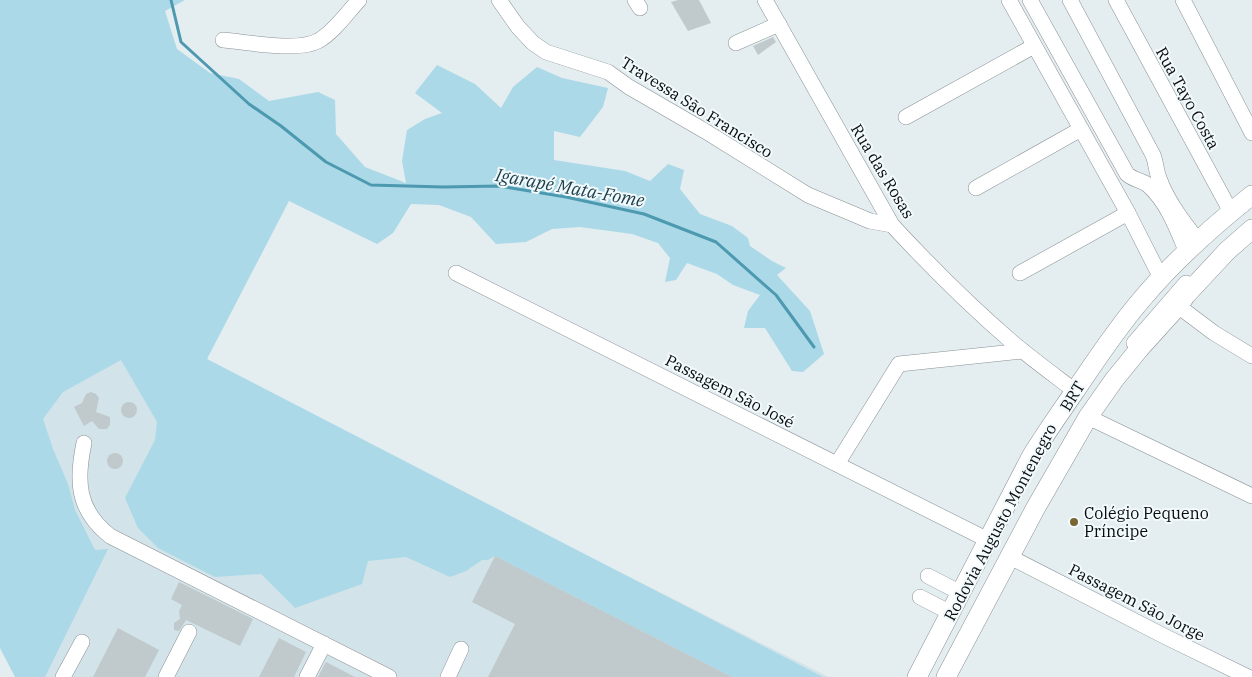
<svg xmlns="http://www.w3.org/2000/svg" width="1252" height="677" viewBox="0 0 1252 677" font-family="'IBM Plex Serif',serif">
<rect width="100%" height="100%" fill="#e4edf0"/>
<path fill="#d2e3e9" d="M54,355L199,361L829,677H38L32,427Z"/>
<path fill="#abd9e8" d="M0,0H185L165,11L177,49L210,73L239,79L269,101L318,92L335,100L336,134L365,167L406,183L402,161L407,130L425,119L442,113L415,93L437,65L475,84L501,108L513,87L537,67L562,78L608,88L603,107L580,137L554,131V160L625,171L650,181L668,164L684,170L680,189L700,214L732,226L748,238L750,246L772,261L786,268L777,275L810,311L824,354L803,372L792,371L765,328H744L748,311L760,295L733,285L717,274L687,263L676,280L665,282L670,258L658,243L632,234L580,227L552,229L526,242L496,244L471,217L439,205L411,204L393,233L377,244L289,201L207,359L823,677H732L495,556L488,560H482L466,571L450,577L406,557L368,561L362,584L295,608L261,574L215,577L158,548L138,528L125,498L155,440L157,422L121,360L63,392L43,419L53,449L68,484L75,510L95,550L108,549L45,677H15L0,648Z"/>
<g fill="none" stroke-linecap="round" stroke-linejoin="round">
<path stroke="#4c99b0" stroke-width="3" d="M171,0L181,42L249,104L281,126L326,162L371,185L443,187L499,186L566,197L644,214L716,242L776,295L814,347"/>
</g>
<g fill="#c0c9cc">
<path d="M678,0H699L711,23L688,31L671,2Z"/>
<path d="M773,37L776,42L758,55L753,46Z"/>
<path d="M91,392L96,394L99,398L96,412L110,417V425L107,429H99L92,421L84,426L74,407L82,403L86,394Z"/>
<circle cx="129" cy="410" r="8"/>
<circle cx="115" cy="461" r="8"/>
<path d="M495,556L732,677H488L515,624L472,602Z"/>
<path d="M179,582L253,619L240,646L186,620L179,631L174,630V623L180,619L179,611L182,605L171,599Z"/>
<path d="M118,628L159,650L145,677H93Z"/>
<path d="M279,638L306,652L294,677H259Z"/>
<path d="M326,662L355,677H318Z"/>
</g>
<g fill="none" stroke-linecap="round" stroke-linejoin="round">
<g stroke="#899194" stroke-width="16">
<g id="minor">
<path d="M499,0L518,27L533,43L546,52L608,72L629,87L705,131L808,195L870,221L892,225"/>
<path d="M635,0L640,8"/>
<path d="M765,0L892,225C930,266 969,305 1012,342C1032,359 1054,375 1075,391"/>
<path d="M1009,0L1128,213L1161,278"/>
<path d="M1030,0L1127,174C1133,180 1142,180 1148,185C1168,203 1177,229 1187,253"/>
<path d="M1070,0L1153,155C1156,162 1156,171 1159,178C1167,201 1184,223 1199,242"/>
<path d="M1116,0L1231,212"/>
<path d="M1183,0L1252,133"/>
<path d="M223,40C247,42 297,52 318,41C334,32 347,13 359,0"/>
<path d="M736,43L779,24"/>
<path d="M906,117L1034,46"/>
<path d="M976,188L1081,129"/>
<path d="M456,273L988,540"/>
<path d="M1020,273L1128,213"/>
<path d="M1178,306L1214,333L1252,356"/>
<path d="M1134,343L1186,283"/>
<path d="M1088,417L1252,496"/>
<path d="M84,443C76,481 77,510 110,536L389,677"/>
<path d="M837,464L899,364L1023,351"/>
<path d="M1010,557L1166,637L1248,677"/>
<path d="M928,576L961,593"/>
<path d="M920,597L951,613"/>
<path d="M63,677L82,642"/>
<path d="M166,677L189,632"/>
<path d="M307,677L324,644"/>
<path d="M448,677L461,649"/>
</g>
</g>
<g stroke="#899194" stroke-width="20">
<g id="major">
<path d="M917,677L1031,457C1045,434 1060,413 1075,391C1096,360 1117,328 1142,299C1174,261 1213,226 1252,195"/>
<path d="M946,677L1035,509L1088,417L1114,380L1140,348L1178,306L1186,295L1227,251L1252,229"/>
</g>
</g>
<use href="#minor" stroke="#fff" stroke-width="15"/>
<use href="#major" stroke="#fff" stroke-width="19"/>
</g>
<circle fill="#7a6635" stroke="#f2fafd" stroke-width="2" cx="1074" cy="522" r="5"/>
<g text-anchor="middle" stroke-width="4" stroke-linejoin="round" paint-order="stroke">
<g font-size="16" fill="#090c0d" stroke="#f2fafd">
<text transform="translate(1188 98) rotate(61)" y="6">Rua Tayo Costa</text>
<text transform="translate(697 107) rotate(32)" y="6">Travessa São Francisco</text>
<text transform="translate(883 171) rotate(59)" y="6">Rua das Rosas</text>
<text transform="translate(730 391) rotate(27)" y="6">Passagem São José</text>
<text transform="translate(1072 396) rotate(-59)" y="6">BRT</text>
<text transform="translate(1000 522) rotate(-62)" y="6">Rodovia Augusto Montenegro</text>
<text transform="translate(1137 602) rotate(27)" y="6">Passagem São Jorge</text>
</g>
<g font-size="16" fill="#090c0d" stroke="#f2fafd" text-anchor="start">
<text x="1084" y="519">Colégio Pequeno<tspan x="1084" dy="18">Príncipe</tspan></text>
</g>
<g font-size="18" font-style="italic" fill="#1a3e48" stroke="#f2fafd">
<text transform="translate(570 188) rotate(10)" y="6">Igarapé Mata-Fome</text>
</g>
</g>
</svg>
